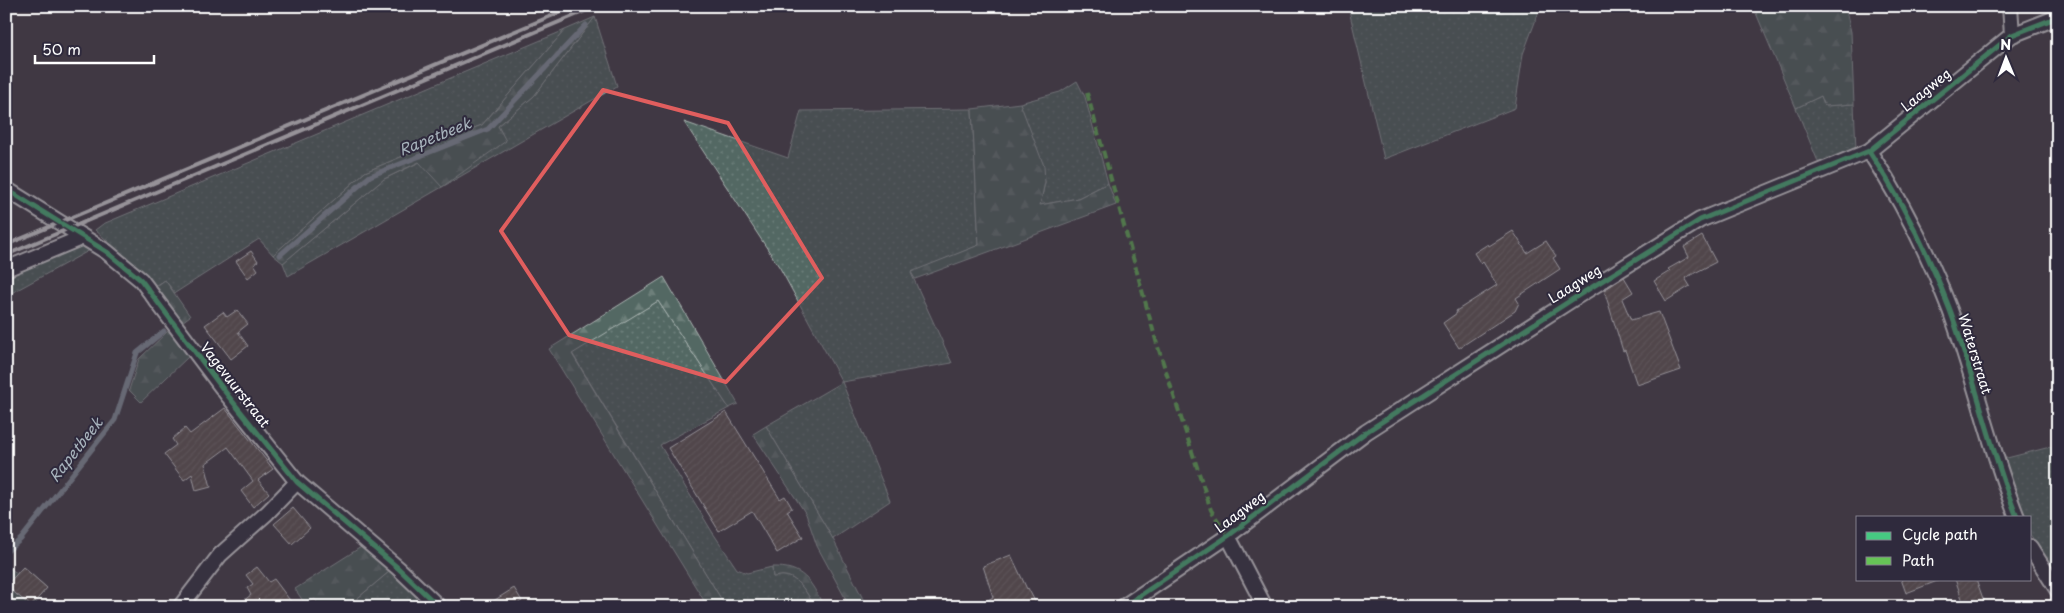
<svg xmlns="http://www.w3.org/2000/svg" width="2064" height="613" viewBox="0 0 2064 613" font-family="'Playpen Sans',sans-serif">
<defs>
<pattern id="grass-dots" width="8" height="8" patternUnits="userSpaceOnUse" patternTransform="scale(1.25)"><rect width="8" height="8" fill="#536863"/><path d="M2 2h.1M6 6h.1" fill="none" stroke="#6d7f7a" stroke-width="1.8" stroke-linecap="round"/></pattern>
<pattern id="forest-firs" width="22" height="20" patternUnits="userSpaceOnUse" patternTransform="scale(1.25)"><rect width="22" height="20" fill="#536863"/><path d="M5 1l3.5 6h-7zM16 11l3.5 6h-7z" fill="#6d7f7a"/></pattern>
<pattern id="building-hatch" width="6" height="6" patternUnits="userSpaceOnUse" patternTransform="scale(1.25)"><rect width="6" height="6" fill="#665854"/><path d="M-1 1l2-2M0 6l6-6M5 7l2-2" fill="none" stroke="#7d716e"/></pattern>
</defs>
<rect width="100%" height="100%" fill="#403844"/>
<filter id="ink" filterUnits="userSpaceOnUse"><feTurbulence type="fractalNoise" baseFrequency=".02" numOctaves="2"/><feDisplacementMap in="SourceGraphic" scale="10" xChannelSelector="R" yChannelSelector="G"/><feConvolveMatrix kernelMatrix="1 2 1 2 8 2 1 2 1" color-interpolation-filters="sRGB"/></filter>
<g filter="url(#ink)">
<g fill="url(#grass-dots)" stroke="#a9b4b1">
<path d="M1348,6H1541L1523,54L1515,108L1384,159Z"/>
<path d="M595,17L617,86L288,276L283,263L384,179L420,162L505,141L498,126L534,96Z"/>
<path d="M565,30L482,125L432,144L365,172L273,255L259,239L175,293L165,280L154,287L142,271L95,230L103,224Z"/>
<path d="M1077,81L1085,97L1108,183L1078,198L1040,205L1045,182L1020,103L1060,92Z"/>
<path d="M1821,96L1825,106L1854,104L1856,150L1819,164L1796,108Z"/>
<path d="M972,109L979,245L911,273L952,363L842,382L890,501L833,539L766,426L842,382L780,268L684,122L788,158L801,111Z"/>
<path d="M81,246L92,249L6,296V274L68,247Z"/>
<path d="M658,301L729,408L660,445L711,530L737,569L747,573L772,567L773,577C777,576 782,575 786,576C798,578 810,596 814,607H726L572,353Z"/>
<path d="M2058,445V580L2030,534V517H2022L2003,459Z"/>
<path d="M390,571L422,599L411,607H347Z"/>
</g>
<g fill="url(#forest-firs)" stroke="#a9b4b1">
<path d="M1753,6H1845L1851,32L1854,104L1825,106L1821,96L1796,108Z"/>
<path d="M595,17L534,96L498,126L506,141L442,187L419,162L384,179L283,263L273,255L365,172L432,144L482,125L565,30Z"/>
<path d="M1020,103L1044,166L1045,182L1040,205L1078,198L1108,183L1116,205L915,279L911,272L979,245L972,109Z"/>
<path d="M664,277L738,404L729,408L658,301L572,354L726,607H708L549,349Z"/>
<path d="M165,280L190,316L182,322L154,288Z"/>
<path d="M169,330L189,356L141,402L129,390L139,359Z"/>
<path d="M766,426L833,539L867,607H850L817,546L806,514L753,434Z"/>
<path d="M361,547L390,571L347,607H320L315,599L305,604L295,589Z"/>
<path d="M6,566L17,573L23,567L47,588L35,601L41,607H9L6,605Z"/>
<path d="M772,567C803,566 811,581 824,607H814C810,596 798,577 785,576C781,575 777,577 773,577Z"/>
</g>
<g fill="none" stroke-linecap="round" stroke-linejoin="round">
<g stroke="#97a4b0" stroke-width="5">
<path d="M280,255L370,176L488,129L586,25"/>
<path d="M6,552L21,539L115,420L137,353L164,331"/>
</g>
</g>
<g fill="url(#building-hatch)" stroke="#fff">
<path d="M1513,231L1527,253L1546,241L1556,256L1553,258L1560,269L1516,298L1519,303L1515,311L1459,348L1443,323L1457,313L1456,311L1497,285L1483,262L1481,264L1474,253L1488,244L1489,246Z"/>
<path d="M1702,236L1716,262L1685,278L1690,286L1666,301L1654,281L1670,271L1668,269L1689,257L1684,247Z"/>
<path d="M251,251L258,261L254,264L258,270L248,278L236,261Z"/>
<path d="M1624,277L1633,292L1622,299L1631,320L1659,312L1681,370L1637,385L1625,350L1623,351L1604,290Z"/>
<path d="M237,310L248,324L238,332L248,346L231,359L205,325L223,312L227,317Z"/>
<path d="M225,408L273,469L258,480L269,493L253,507L241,491L253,481L228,447L205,464L211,487L196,491L192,474L184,480L164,454L176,445L172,439L185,428L190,434Z"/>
<path d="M726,412L780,499L785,496L792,508L787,511L803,537L777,553L752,511L719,531L668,448Z"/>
<path d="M293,508L310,528L292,544L274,524Z"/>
<path d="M1011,555L1027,589L1028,588L1038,607H976L993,597L983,566Z"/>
<path d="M23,567L47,588L31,606L6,586Z"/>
<path d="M257,567L269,582L274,579L295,607H235L251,595L247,588L253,584L246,575Z"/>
<path d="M1901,579H1939L1940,580L1906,593Z"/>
<path d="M1955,579H1976L1986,607H1965Z"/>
<path d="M514,588L522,601L511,607H484Z"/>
</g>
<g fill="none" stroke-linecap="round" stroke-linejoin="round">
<g stroke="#fff" stroke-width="18">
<g id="minor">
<path d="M2010,6L2012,35"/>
<path d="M1869,151C1902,201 1929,254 1950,310C1975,378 1990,450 2017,517"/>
<path d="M6,189L107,252L141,280L229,397L297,482L398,568L439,607"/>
<path d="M6,269L83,237"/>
<path d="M1228,536L1265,607"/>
<path d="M2030,547L2058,591"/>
<path d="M180,607L220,555L267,513L297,482"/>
<path d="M1123,607L1228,536L1366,432L1576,297L1700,220L1869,151L2012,35L2058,17"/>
</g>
</g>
<use href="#minor" stroke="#2f2a3d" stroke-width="14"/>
<g stroke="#fff" stroke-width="4">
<path d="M6,245L575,6"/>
<path d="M6,255L597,6"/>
</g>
<path stroke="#66c356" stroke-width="4" stroke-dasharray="8 4" stroke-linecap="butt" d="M1087,93L1157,344L1211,510L1228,536"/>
<g stroke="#2f2a3d" stroke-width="8">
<g id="cycleway">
<path d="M1869,151C1902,201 1929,254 1950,310C1975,378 1990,450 2017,517"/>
<path d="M6,189L107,252L141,280L229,397L297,482L398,568L439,607"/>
<path d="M1123,607L1228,536L1366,432L1576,297L1700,220L1869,151L2012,35L2058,17"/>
</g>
</g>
<use href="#cycleway" stroke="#46c982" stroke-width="5"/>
</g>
</g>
<path d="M0 0H2064V613H0ZM603,90L728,123L822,278L726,382L569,335L501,231Z" fill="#403844" fill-opacity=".55" fill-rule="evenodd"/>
<path fill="none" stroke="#e05e5e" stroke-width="4" stroke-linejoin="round" d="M603,90L728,123L822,278L726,382L569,335L501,231Z"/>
<g text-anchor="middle" stroke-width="4" stroke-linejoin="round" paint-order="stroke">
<g font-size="14" fill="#fff" stroke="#2f2a3d">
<text transform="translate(1926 90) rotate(-39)" y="5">Laagweg</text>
<text transform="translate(1575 284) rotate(-32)" y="5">Laagweg</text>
<text transform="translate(1975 354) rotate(73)" y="5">Waterstraat</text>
<text transform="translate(235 385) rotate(52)" y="5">Vagevuurstraat</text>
<text transform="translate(1240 512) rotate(-37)" y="5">Laagweg</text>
</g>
<g font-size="15" font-style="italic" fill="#a8b4bd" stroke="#2f2a3d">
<text transform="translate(435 137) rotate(-22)" y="5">Rapetbeek</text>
<text transform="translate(76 450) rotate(-52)" y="5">Rapetbeek</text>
</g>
</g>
<rect width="2064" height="613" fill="none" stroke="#2f2a3d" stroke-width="25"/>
<rect x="12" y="12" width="2039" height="588" fill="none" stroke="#fff" stroke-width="2" filter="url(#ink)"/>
<rect x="1856" y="516" width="175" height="65" fill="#2f2a3d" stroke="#827f8b"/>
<rect x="1866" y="532" width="25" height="8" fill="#46c982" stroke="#827f8b"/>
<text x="1902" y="540" font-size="15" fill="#ffffff">Cycle path</text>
<rect x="1866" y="557" width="25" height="8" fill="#66c356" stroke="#827f8b"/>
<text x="1902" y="566" font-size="15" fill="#ffffff">Path</text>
<g transform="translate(2006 58) rotate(359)" stroke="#2f2a3d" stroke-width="4" paint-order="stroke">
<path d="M0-4L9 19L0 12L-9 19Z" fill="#ffffff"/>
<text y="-8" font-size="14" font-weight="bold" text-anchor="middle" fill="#ffffff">N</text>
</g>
<path d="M35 55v8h119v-8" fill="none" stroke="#ffffff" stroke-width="2.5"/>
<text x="42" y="55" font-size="15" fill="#ffffff" stroke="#2f2a3d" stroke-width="4" paint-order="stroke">50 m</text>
</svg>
